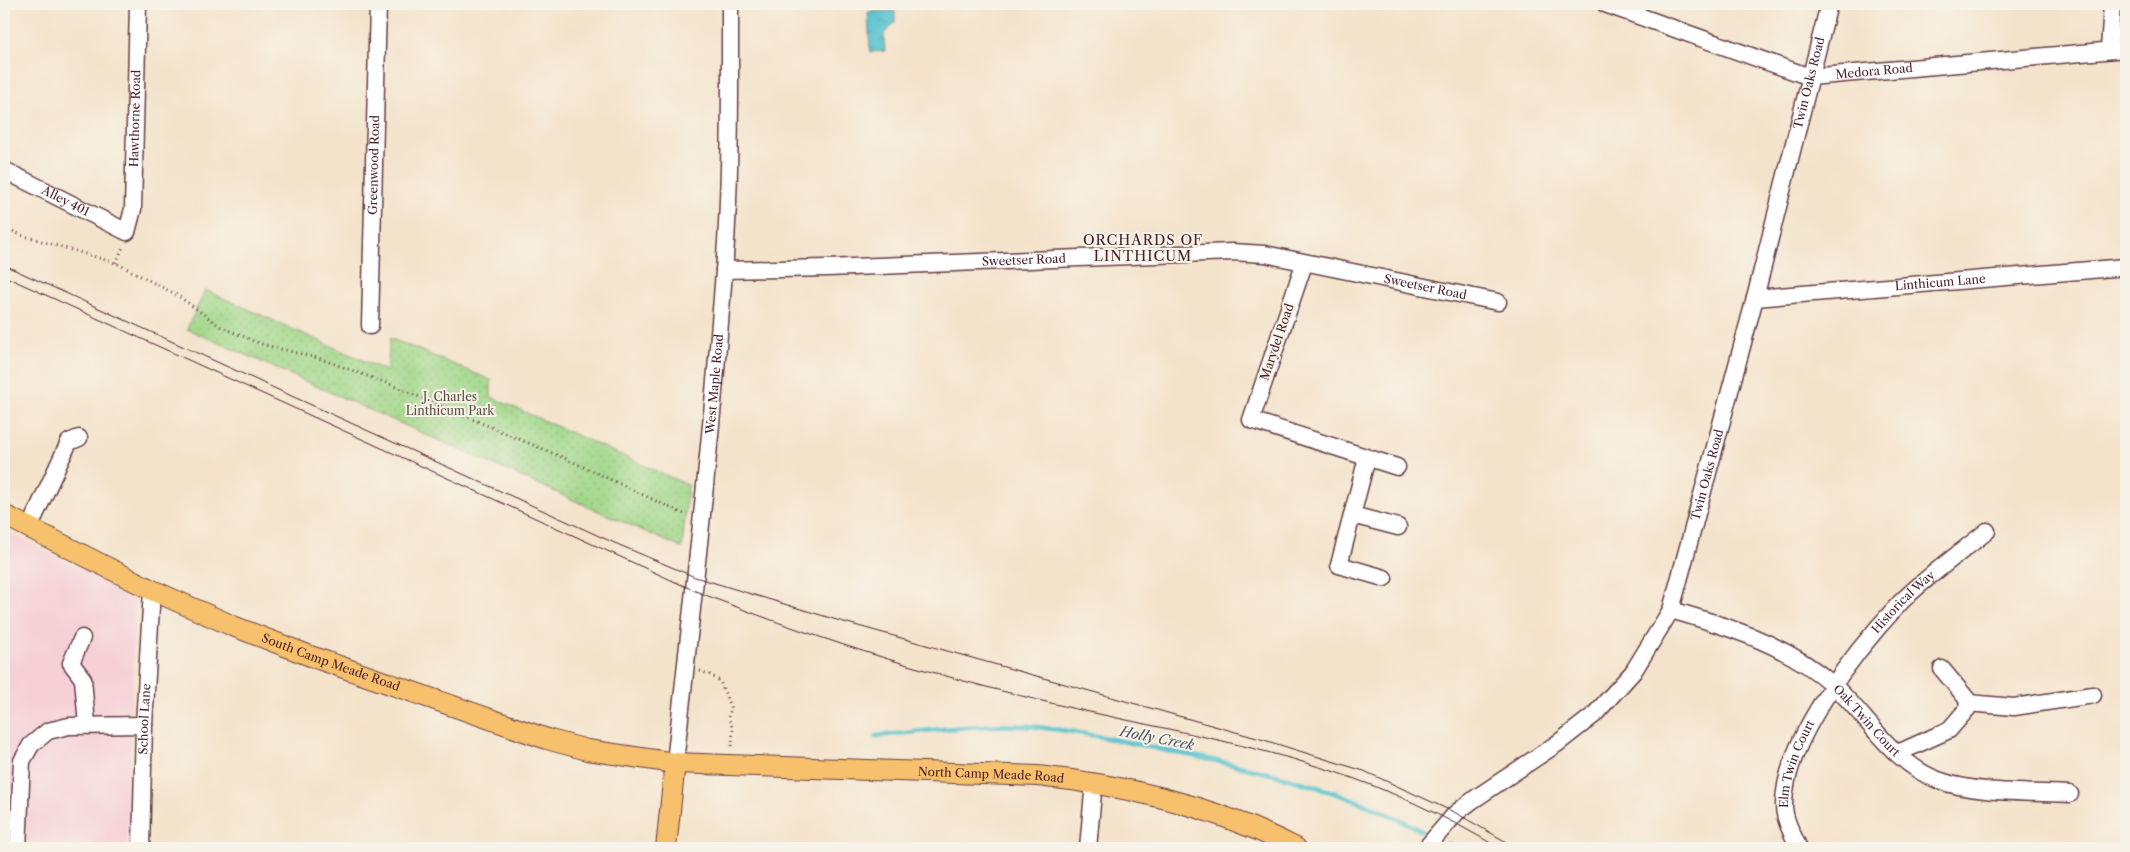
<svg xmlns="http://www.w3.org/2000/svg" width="2130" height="852" viewBox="0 0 2130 852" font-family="'Libre Caslon Text',serif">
<defs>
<pattern id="park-dots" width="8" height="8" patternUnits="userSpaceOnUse" patternTransform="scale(1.25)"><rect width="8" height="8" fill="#a0d789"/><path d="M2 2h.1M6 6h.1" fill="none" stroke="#8bb876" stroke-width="1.8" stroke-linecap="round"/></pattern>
<pattern id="water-ripples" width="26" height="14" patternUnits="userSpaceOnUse" patternTransform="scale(1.25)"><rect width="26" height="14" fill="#56c3ce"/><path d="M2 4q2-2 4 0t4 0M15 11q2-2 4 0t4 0" fill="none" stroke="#4ca7b1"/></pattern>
</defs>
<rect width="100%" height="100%" fill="#f7f3e8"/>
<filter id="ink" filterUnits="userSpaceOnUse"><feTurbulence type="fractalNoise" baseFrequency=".02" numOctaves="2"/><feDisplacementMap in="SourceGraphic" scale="10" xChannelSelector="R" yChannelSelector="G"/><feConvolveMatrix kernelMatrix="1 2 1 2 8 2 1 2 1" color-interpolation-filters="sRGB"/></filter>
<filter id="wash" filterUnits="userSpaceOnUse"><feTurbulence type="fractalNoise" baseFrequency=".0096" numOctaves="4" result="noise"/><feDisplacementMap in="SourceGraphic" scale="20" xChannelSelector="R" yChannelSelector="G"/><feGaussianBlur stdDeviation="1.12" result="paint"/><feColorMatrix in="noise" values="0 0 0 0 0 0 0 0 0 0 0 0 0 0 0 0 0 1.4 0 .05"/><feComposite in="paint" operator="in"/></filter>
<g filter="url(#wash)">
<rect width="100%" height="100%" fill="#f4e3cb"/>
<path fill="#f6cfd7" d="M4,530L135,596L127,848H4Z"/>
<path fill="url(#park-dots)" stroke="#757b5a" d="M205,290L387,371L390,338L491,380V397L688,485L682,548L187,329Z"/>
<path fill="url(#water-ripples)" stroke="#50717c" d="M895,11V23L884,34L885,51L870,52L868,12Z"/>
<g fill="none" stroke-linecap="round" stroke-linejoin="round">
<g stroke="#56c3ce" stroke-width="5">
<path d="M876,736C932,731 989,721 1045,728C1085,732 1125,742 1164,750C1253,768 1342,787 1422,831"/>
<path d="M1448,844L1455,848"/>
</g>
</g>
</g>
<g filter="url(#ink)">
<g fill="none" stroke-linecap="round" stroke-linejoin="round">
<g stroke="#643c43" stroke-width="19">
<g id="minor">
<path id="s1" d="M1605,4L1810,77L2126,49"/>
<path d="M2109,50L2112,4"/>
<path id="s2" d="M4,170L127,232L133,209L138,4"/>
<path d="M1304,264L1251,420L1397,467"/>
<path id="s3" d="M724,270L827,268L1232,252L1265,254L1498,302"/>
<path id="s4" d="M1755,298L2126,267"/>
<path id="s5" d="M370,326L378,4"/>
<path d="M1367,458L1339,565L1384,578"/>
<path d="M1352,515L1398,527"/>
<path d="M29,528L69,442L79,438"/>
<path id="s6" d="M1671,610C1727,626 1788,645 1832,684C1867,715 1892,763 1938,780C1974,794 2031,792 2070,794"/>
<path d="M82,638L71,663L83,679L87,725"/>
<path d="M1968,703L2014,707L2093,695"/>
<path d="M1898,753L1949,730L1968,708L1967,699L1942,669"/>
<path id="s7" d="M675,763C693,599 712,436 724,271C731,183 730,93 730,4"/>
<path d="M18,848L22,761L31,745L48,731L69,726L144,725"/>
<path id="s8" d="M141,848L144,725L152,590"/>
<path d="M1088,848L1094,782"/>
<path id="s9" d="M1426,848L1456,813L1473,800L1558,743L1594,715L1633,672L1671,610L1755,298L1829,4"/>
<path id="s10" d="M1799,848C1793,835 1784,820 1784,805C1784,740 1856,650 1899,604C1923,579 1959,554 1987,531"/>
</g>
</g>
<g stroke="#643c43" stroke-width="22">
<g id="major">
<path id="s11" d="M4,515L152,590L233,626L313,657L547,739L587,750L675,763L1038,776C1127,785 1216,807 1296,848"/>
<path d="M666,848L675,763"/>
</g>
</g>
<g stroke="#643c43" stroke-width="3" stroke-dasharray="1 4" stroke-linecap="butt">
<path d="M4,227L21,235L116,263L177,295L221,327L261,344L321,359L389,384L571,461L686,515"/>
<path d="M116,263L124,245"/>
<path d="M700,671L711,675L720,681L731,709L728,717L733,729L732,746"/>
</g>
<use href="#minor" stroke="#fff" stroke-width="16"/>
<use href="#major" stroke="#f7c06c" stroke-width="20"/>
<g stroke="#4a1f2b" stroke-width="1">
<path d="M4,265L610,541L695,577L837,620L1264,740L1364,771L1456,813L1517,848"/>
<path d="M4,276L693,590C808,636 918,671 1038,700C1135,724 1234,739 1329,770C1388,789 1446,816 1499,848"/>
</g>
</g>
</g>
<g text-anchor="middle" stroke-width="4" stroke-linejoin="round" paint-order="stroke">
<g font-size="12" fill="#4a1f2b" stroke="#f7f3e8">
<text dy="4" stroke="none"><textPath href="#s1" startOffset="282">Medora Road</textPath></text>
<text dy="4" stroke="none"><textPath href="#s9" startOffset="891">Twin Oaks Road</textPath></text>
<text dy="4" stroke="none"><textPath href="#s2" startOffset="252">Hawthorne Road</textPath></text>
<text dy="4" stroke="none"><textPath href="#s5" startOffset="161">Greenwood Road</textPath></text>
<text dy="4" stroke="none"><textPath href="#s2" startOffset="69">Alley 401</textPath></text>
<text dy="4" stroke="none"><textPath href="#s3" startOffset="300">Sweetser Road</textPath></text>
<text dy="4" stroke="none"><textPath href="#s4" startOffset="186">Linthicum Lane</textPath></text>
<text dy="4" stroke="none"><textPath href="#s3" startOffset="705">Sweetser Road</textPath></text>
<text transform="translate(1277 342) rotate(-71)" y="4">Marydel Road</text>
<text dy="4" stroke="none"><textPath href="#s7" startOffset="381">West Maple Road</textPath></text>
<text dy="4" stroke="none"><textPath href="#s9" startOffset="486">Twin Oaks Road</textPath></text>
<text dy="4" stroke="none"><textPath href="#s10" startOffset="286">Historical Way</textPath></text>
<text dy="4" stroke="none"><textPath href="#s11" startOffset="359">South Camp Meade Road</textPath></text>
<text dy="4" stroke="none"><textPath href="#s8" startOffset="129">School Lane</textPath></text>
<text dy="4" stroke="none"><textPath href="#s6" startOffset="229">Oak Twin Court</textPath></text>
<text dy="4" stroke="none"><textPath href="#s10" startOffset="89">Elm Twin Court</textPath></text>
<text dy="4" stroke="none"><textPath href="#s11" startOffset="1035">North Camp Meade Road</textPath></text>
</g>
<g font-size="12" fill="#604d42" stroke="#f7f3e8">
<text x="450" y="401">J. Charles<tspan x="450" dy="14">Linthicum Park</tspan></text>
</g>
<g font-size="14" letter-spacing="1" fill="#4a1f2b" stroke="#f7f3e8">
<text x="1143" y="245">ORCHARDS OF<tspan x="1143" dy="16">LINTHICUM</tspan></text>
</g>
<g font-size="14" font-style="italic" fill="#4e5864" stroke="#f7f3e8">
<text transform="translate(1157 738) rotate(11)" y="5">Holly Creek</text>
</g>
</g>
<rect width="2130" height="852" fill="none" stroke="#f7f3e8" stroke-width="20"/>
</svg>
